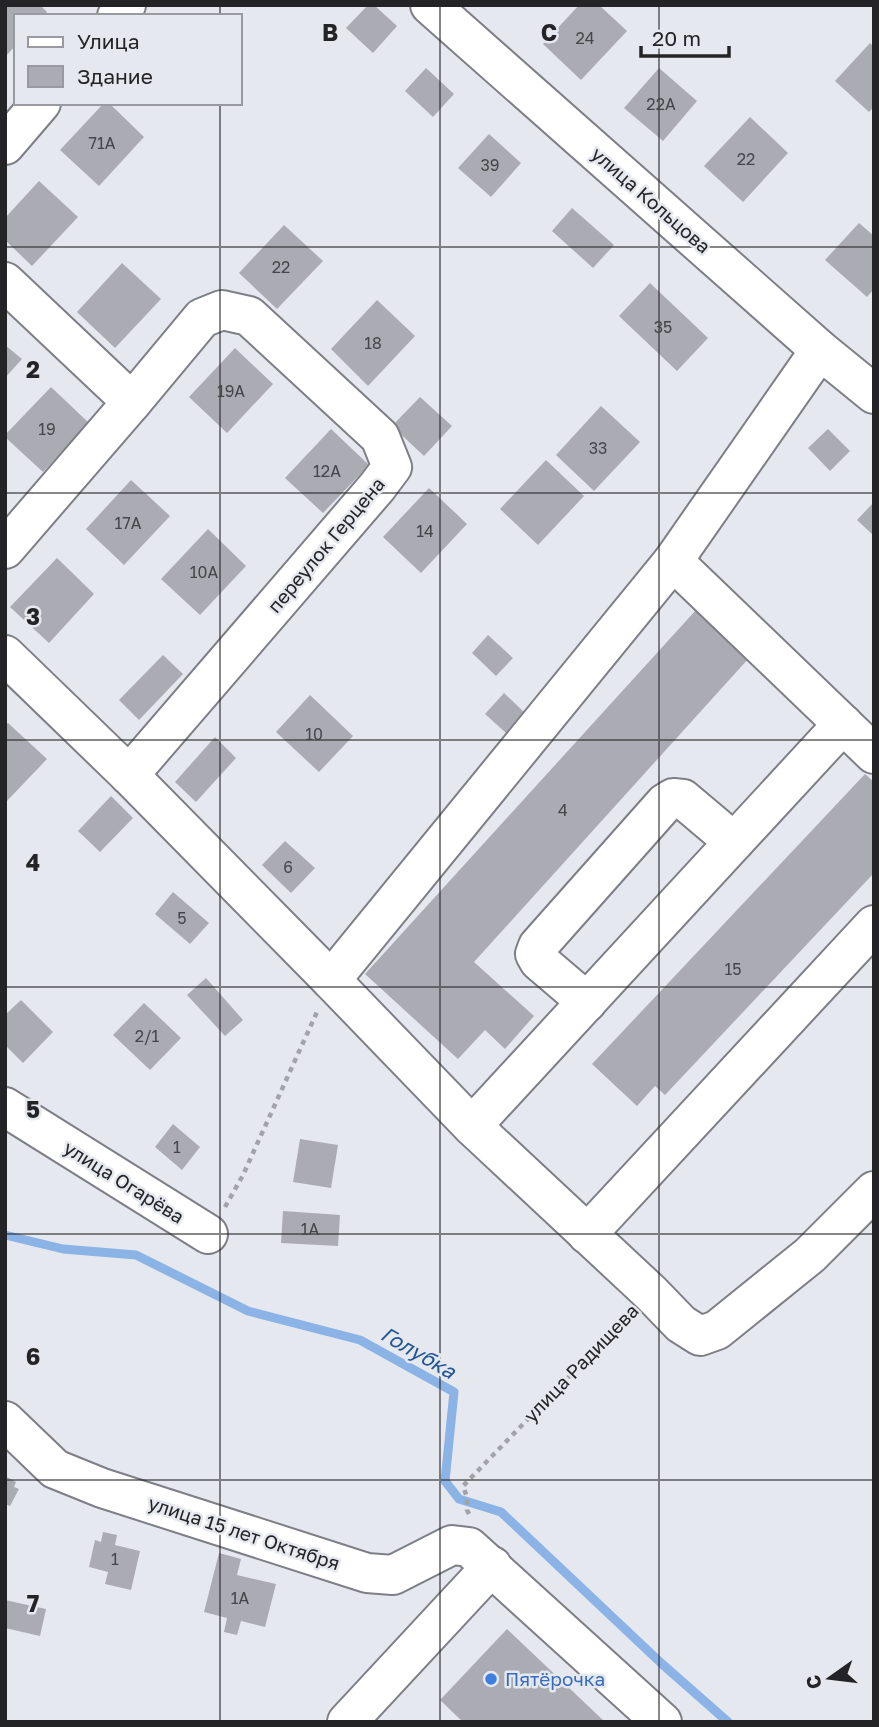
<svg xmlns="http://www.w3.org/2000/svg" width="879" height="1727" viewBox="0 0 879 1727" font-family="'Golos Text',sans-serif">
<rect width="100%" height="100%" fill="#e6e8ef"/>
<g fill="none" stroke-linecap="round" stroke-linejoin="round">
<path stroke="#8cb3e6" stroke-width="9" d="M5,1235L63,1249L136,1255L248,1311L360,1340L454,1392L445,1481L459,1499L501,1512L661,1663L728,1722"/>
</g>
<g fill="#abacb3">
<path d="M5,5H40L47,12L44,16H16V45L5,57Z"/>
<path d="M368,5H374L397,26L373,53L346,28Z"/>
<path d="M579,5H599L627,31L581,80L543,44Z"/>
<path d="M870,43L874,47V107L869,112L835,81Z"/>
<path d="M426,68L454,94L433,117L405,91Z"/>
<path d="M659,68L697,101L663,141L624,108Z"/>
<path d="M104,103H109L144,137L99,186L60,150Z"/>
<path d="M750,117L788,153L743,202L704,166Z"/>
<path d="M489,134L521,163L491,197L458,168Z"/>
<path d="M39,181L78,217L32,266L5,240V218Z"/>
<path d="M572,208L614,245L593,268L552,231Z"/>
<path d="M859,223L874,236V289L867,297L825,260Z"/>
<path d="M284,225L323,261L277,309L239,273Z"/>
<path d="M122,263L161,299L115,348L77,312Z"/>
<path d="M650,283L708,338L677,371L619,316Z"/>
<path d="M377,300L415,336L368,386L331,349Z"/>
<path d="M5,345L22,359L5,378Z"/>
<path d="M235,348L273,384L227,433L189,397Z"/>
<path d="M51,387L89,423L43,472L5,437V435Z"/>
<path d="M420,397L452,426L424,456L392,426Z"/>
<path d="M601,406L640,442L594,491L556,455Z"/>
<path d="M331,429L369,465L323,513L285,478Z"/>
<path d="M828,429L850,451L830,471L808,448Z"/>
<path d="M546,460L584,496L538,545L500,509Z"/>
<path d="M131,480L170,516L124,565L86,529Z"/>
<path d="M429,488L467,524L421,573L383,537Z"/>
<path d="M874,502V536L857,520Z"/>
<path d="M208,529L246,566L200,615L161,579Z"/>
<path d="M57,558L94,594L49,643L10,607Z"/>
<path d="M696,610L749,658L474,962L534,1016L505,1049L485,1030L458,1059L365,974Z"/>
<path d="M488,635L513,658L496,676L472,653Z"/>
<path d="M163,655L183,674L139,720L119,700Z"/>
<path d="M504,693L525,713L506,733L485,714Z"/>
<path d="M310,695L353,736L319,772L276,732Z"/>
<path d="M8,723L47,759L5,803V726Z"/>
<path d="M215,737L236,758L196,802L175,782Z"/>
<path d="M865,774L874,782V873L665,1095L655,1086L637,1106L592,1064Z"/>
<path d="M111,796L133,818L100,852L78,831Z"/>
<path d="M285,841L315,868L291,893L262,865Z"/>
<path d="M173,892L209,923L190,944L155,914Z"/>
<path d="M206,978L243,1020L225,1036L187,995Z"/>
<path d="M21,1000L53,1032L23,1063L5,1045V1015Z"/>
<path d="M144,1003L181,1038L150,1070L113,1035Z"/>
<path d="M173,1124L200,1147L182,1170L155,1147Z"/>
<path d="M300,1139L338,1145L331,1188L293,1182Z"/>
<path d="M283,1211L340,1215L338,1246L281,1243Z"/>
<path d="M5,1476L16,1482L14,1487L19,1489L10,1506L5,1504Z"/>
<path d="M103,1532L117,1535L115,1545L140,1551L131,1590L105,1584L108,1572L89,1567L95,1540L101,1542Z"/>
<path d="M219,1553L241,1559L237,1575L276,1584L265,1627L241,1621L237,1635L224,1632L227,1618L204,1612Z"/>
<path d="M5,1600L46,1609L40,1636L5,1628Z"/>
<path d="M507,1629L605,1722H463L440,1700Z"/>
</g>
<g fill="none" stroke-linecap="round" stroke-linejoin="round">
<g stroke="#7e7f86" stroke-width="42">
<g id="minor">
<path d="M430,5L820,350L874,394"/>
<path d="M117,16L126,5"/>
<path d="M5,145L41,103"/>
<path d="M5,282L132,402L5,549"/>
<path d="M673,561L820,350"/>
<path d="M5,655L129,775L331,980"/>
<path d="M843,724L472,1126L651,1293L681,1324L700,1336L717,1330L810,1255L874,1191"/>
<path d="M129,775L377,487L392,467L380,437L249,316L222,310L202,318L132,402"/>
<path d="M587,1002L539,961L535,954L538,946L665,803L673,798L683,799L734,842"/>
<path d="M5,1107L208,1234"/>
<path d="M472,1126L331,980L673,561L874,754"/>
<path d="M587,1234L874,925"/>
<path d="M5,1421L55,1469L102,1488L367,1573L393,1575L452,1545L469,1547L662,1722"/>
<path d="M347,1722L492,1566"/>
</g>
</g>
<g stroke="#a1a3a8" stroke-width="4.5" stroke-dasharray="5 5" stroke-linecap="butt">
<path d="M225,1207L243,1175L317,1012"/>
<path d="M469,1514L467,1510V1497L463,1486L629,1315"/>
</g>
<use href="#minor" stroke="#fff" stroke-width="38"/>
</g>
<path fill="none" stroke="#242427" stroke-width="2" stroke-opacity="0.55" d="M220,5V16M440,5V1722M659,5V1722M220,103V1722M5,247H874M5,493H874M5,740H874M5,987H874M5,1234H874M5,1480H874"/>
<circle fill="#3f7fe0" stroke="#e6e8ef" stroke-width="2.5" cx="491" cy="1679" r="7"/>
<g text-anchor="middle" stroke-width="5" stroke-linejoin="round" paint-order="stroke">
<g font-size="16" fill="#46464a">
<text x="585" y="44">24</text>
<text x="661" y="110">22А</text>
<text x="102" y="149">71А</text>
<text x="746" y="165">22</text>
<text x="490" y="171">39</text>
<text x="281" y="273">22</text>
<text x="663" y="333">35</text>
<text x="373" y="349">18</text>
<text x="231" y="397">19А</text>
<text x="47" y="435">19</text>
<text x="598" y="454">33</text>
<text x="327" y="477">12А</text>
<text x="128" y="529">17А</text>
<text x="425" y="537">14</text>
<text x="204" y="578">10А</text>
<text x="314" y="740">10</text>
<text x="563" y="816">4</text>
<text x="288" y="873">6</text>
<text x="182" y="924">5</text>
<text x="733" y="975">15</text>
<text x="147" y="1042">2/1</text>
<text x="177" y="1153">1</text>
<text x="310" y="1235">1А</text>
<text x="115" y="1565">1</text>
<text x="240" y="1604">1А</text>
</g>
<g font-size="19" fill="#242427" stroke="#e6e8ef">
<text transform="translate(651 200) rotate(41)" y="7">улица Кольцова</text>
<text transform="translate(326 545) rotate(-50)" y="7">переулок Герцена</text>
<text transform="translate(124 1182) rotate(32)" y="7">улица Огарёва</text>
<text transform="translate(581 1363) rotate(-46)" y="7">улица Радищева</text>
<text transform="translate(244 1533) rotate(18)" y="7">улица 15 лет Октября</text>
</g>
<g font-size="19" fill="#366cbe" stroke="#e6e8ef" text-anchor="start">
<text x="505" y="1686">Пятёрочка</text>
</g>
<g font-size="21" font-style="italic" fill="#235694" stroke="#e6e8ef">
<text transform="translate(418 1353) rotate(30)" y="7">Голубка</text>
</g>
</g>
<g font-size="23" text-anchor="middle" font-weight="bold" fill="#242427" stroke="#e6e8ef" stroke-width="5" stroke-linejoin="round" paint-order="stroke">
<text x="330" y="41">B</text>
<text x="549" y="41">C</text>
<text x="33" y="378">2</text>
<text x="33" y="625">3</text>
<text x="33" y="871">4</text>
<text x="33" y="1118">5</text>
<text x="33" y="1365">6</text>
<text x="33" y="1612">7</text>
</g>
<rect width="879" height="1727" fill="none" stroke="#242427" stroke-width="14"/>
<rect x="14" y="14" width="228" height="91" fill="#e6e8ef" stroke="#989a9f" stroke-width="2"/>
<rect x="28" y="37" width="35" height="10" fill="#ffffff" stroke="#989a9f" stroke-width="2"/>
<text x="77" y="49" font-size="21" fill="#242427">Улица</text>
<rect x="28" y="66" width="35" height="21" fill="#abacb3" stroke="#989a9f" stroke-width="2"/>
<text x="77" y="84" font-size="21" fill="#242427">Здание</text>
<g transform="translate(830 1678) rotate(256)" stroke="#e6e8ef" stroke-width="5" paint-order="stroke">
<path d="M0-5L12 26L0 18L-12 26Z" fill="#242427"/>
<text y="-10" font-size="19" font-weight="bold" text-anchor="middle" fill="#242427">С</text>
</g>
<path d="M641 46v10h88v-10" fill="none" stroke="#242427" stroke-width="3.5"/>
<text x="652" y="46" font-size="21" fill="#242427" stroke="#e6e8ef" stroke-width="5" paint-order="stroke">20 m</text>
</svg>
